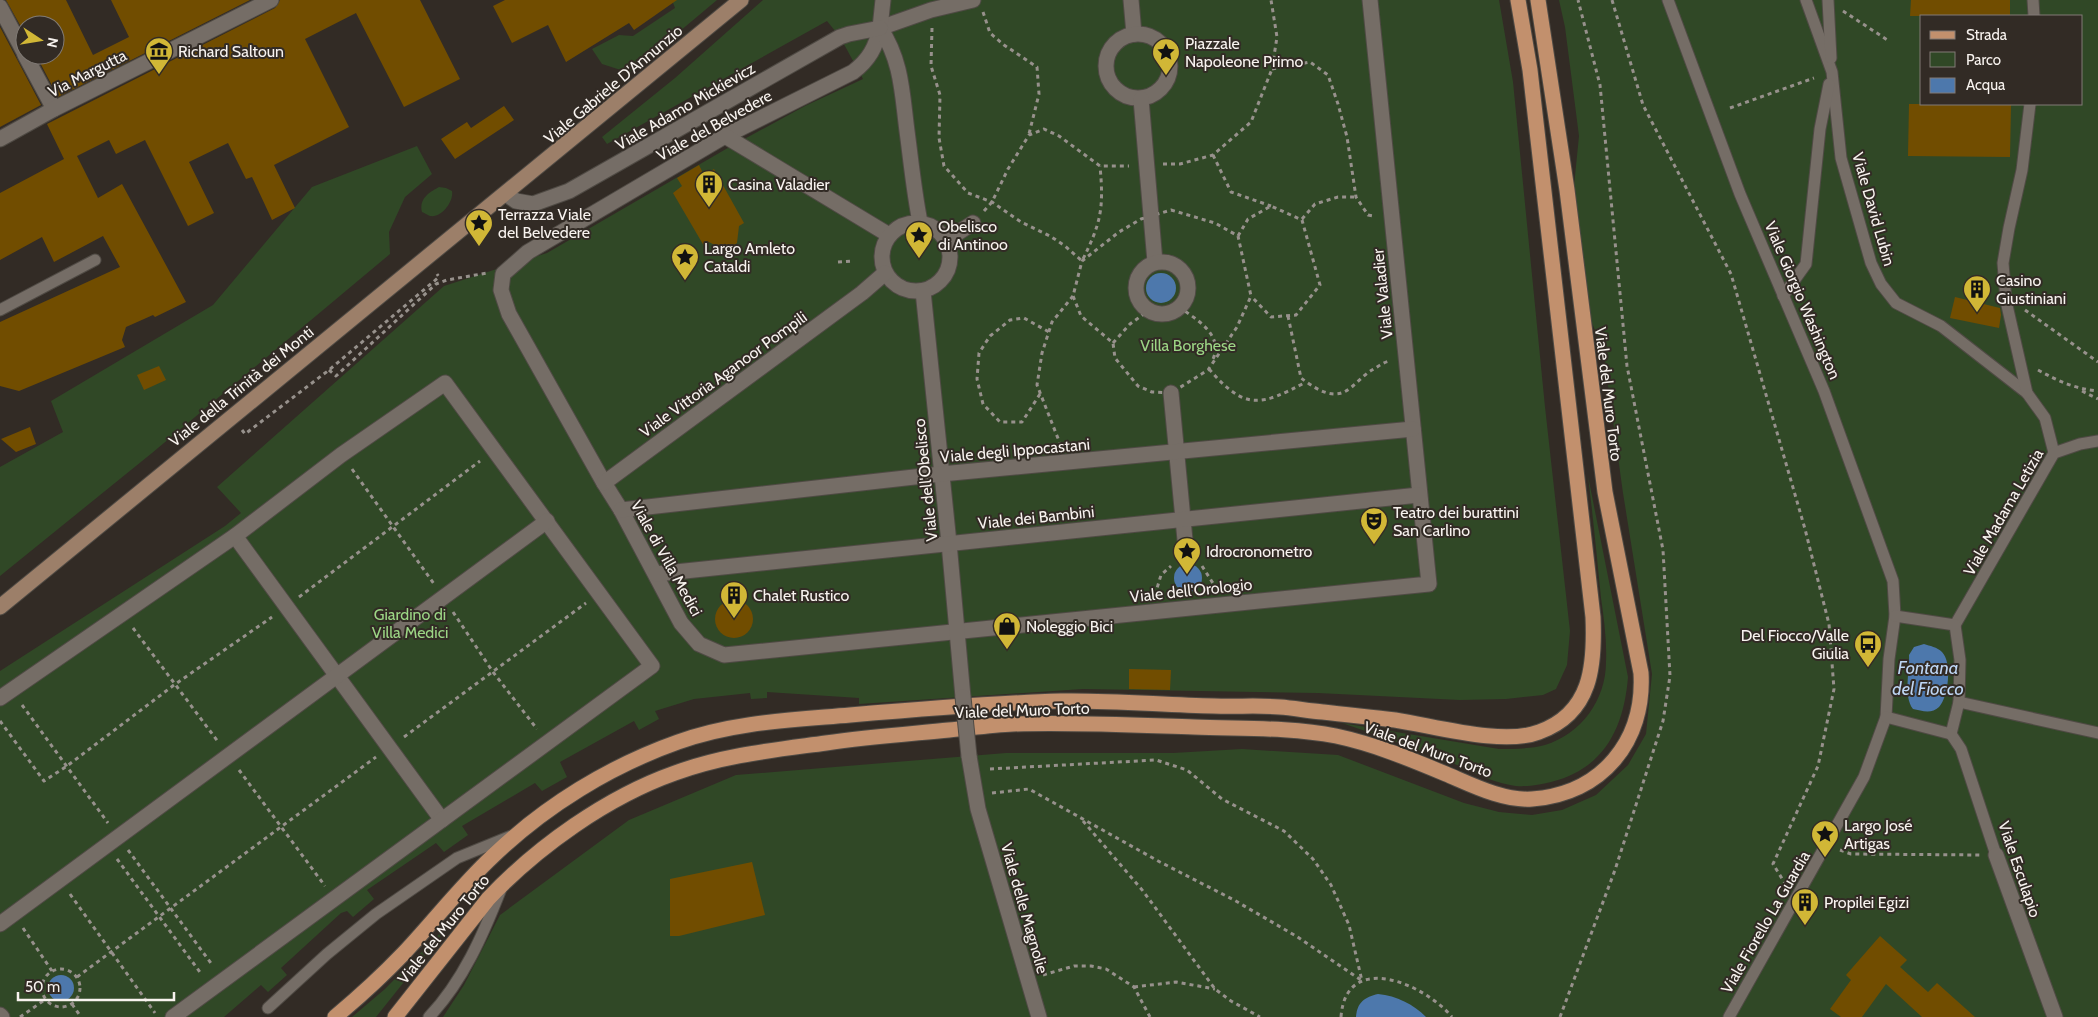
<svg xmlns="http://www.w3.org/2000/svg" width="2098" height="1017" viewBox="0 0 2098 1017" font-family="Cabin,sans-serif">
<rect width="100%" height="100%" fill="#322b25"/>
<g fill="#304826" fill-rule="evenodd">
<path d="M672,0H717L630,73L602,64L592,49L619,35L633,36L675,8Z"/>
<path d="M763,0H1499L1513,82L1545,407L1570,631L1567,665L1556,689L1543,695L1506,699L1460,700L1318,693L1083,689L859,704V698L767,692V698L751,699L750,693L694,699L655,711L659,719L639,730L634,721L560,762L567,777L542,791L535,783L462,826L468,835L444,852L436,843L367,890L374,899L353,917L347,911L341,913L281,968L287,975L268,992L261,985L224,1017H0V671L225,526L241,513L217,487L444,286L547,253L726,149L805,106L863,79L840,37L827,21L607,144L602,137L675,78Z"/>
<path d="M1559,0H2098V1017H443L464,985L500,915L629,820L736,775L1006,753H1173L1242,749L1338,755L1464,803L1499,812L1532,815L1562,810L1596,795L1628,765L1646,734L1652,674L1623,493L1603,349L1589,316L1573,196L1579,136L1565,27ZM1922,16H2082V104H1922Z"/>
<path d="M417,146L432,174L405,197L389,232L390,254L152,453L0,576V467L63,432L51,401L213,305L312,187Z"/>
<path d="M439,187L446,188L452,191C454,201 442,218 430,216C427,215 425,213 422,212C419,199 428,193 439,187Z"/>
<path d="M1588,476L1628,677C1624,728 1604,769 1551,782C1538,785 1523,788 1510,785C1488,781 1466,769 1446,760C1411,747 1377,735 1342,723L1499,749C1514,749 1530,749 1545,745C1581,734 1606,700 1606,662C1607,641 1604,619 1601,598C1597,557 1593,517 1588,476Z"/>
<path d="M455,918L376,1017H352L385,989Z"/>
</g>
<g fill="#4d78ac">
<circle cx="1161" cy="288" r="15"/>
<circle cx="1188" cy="578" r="14"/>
<path d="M1924,644C1930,646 1937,647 1942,652C1952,662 1949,696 1939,707C1932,714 1922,711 1913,709C1903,696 1910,670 1909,655L1914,647Z"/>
<circle cx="61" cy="988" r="13"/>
<path d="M1378,994C1397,996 1413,1004 1426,1017H1356C1357,1002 1365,997 1378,994Z"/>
</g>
<g fill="#714d00">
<path d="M6,0H66L93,55L129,37L111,0H250L58,97L36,55H55V25H25V34Z"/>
<path d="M280,0H420L460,79L404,107L356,13L305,39L349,127L274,165L295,208L272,220L252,177L246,179L228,143L189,162L214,213L188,226L145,140L116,154L109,140L77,156L98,198L122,184L186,302L155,317L153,315L126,327L122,340L125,347L19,391L0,386V322L120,267L103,236L54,262L42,237L0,260V193L64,159L47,124L275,8Z"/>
<path d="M505,0H677L634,30L629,23L566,62L548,25L512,43L493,6Z"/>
<path d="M1911,0H2010V16H1910Z"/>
<path d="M0,27L41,105L0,127Z"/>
<path d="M1909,104H2011L2010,157L1908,156Z"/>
<path d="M504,106L514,120L455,159L441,139L467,122L471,128Z"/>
<path d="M699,165L704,175L714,169L744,223L739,226L737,243L728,249L720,248L709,242L704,246L673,193L682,186L677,178Z"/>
<path d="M1955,297L2000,308L2001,315L1999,328L1950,318Z"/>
<path d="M159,366L166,380L144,390L137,375Z"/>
<path d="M30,427L36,444L16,452L1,439Z"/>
<circle cx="734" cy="619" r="19"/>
<path d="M1129,669L1171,670L1170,690L1129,689Z"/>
<path d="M752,862L765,915L679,936H670V879Z"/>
<path d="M1880,936L1907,960L1900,967L1928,992L1937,983L1975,1017H1922L1886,984L1862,1017H1841L1830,1009L1851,980L1846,975Z"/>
</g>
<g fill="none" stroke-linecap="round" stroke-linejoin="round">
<g stroke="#4f4a44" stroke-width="13">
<g id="lane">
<path d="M1668,0L1740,194L1824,391L1893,581L1895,616L1889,659L1886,717L1864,777L1729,1017"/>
<path d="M1806,0L1832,72L1841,158L1871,263L1881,284L1896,303L1941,326L2027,393L2045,418L2054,453"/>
<path d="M1828,0L1831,58"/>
<path d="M2033,0L2034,16"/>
<path d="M1783,296L1806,264L1820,129L1829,84"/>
<path d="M0,310L95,260"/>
<path d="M2027,393L2006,301L2003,263L2009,228L2022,170L2030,104"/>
<path d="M1955,625L2054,453L2080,444L2098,441"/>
<path d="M1959,702L2098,733"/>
<path d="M1886,717L1951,734L1959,702L1960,660L1955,625L1895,616"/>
<path d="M1951,734L1961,749L1996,855"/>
<path d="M268,1008L327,954L376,914L457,858L511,836"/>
<path d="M429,1017C463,981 483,935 501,889"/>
</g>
</g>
<g stroke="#4f4a44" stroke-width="17">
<g id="street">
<path d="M973,0L931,10L880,28C876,47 869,60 853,72L725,136L528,252L503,274L501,290L509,314L604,483L621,510L681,623L699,644L724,655L1429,584L1370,0"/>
<path d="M1131,0L1134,34"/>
<path d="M0,7L25,54"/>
<path d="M880,28C902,61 902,93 907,131C911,161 914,192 920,222"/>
<path d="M880,28L883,0"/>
<circle cx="1138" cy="66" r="32"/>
<path d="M25,55L54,109"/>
<path d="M1141,99L1155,262"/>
<path d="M725,136L889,235"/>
<path d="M0,139L54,109L271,0"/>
<path d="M506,194L516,201L533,204L569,191L840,37L849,34L880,28"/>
<circle cx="916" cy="257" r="34"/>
<path d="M947,240L973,223"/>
<circle cx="1162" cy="288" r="26"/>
<path d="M923,291L949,543L963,697"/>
<path d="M1171,393L1187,561"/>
<path d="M604,483L862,293L885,273"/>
<path d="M621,510L941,474L1413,429"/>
<path d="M235,536L442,820"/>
<path d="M656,574L1419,495"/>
<path d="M0,698L235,536L341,455L445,383L652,666L173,1017"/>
<path d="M969,756L978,809L1039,1017"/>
<path d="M1996,855L2055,1017"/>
<path d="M0,924L547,521"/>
<path d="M0,1015L2,1017"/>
</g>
</g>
<g stroke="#4f4a44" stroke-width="17">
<path id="secondary" d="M0,607C246,403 495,204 741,0"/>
</g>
<g stroke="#4f4a44" stroke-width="17">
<g id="primary">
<path d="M335,1017C359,997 382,976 404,953C434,921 461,886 493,856C545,806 610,766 678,742C733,722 792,720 850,715C920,709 991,703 1061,701C1112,700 1163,705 1214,706C1236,707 1258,705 1280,707C1294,708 1309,711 1323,712C1347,715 1371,717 1395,720C1435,726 1503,746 1539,732C1592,713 1595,665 1593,617L1530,70L1518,0"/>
<path d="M395,1017L488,899C537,847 607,797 675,773C724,755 775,750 826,743C867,737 908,734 949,730C970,728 992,725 1013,724C1073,722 1134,725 1194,727C1241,729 1289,727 1336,736C1374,744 1410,759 1446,774C1472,785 1503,801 1532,799C1602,794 1645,741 1641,673L1605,492L1567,190L1538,0"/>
</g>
</g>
<g stroke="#97918c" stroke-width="3" stroke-dasharray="4 4" stroke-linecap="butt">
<path d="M1612,0L1643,105L1731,274L1805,529L1829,624L1834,689L1818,766L1773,864L1786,885"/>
<path d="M1843,11L1889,41"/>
<path d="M983,12L990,33L1004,45L1037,67L1039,94L1029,134"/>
<path d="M932,28L931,66L940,95L939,138L944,166L968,193L992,202L1021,222L1050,236L1065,246L1082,261C1101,223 1104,209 1100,166"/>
<path d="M1272,69L1310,62L1328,75L1338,104L1347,137L1356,197L1368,215L1374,216"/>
<path d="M1730,108L1814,78"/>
<path d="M1213,155L1231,192L1271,206"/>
<path d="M1163,164H1180L1213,155L1251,122L1272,69L1277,37L1271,0"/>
<path d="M1171,210L1215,223L1238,236L1251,296L1237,327L1208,370L1171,393L1152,392L1138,386L1115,358L1113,343L1081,316L1073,296L1082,261L1119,232L1141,219Z"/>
<path d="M984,211L992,202L1008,169L1029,135L1044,129L1059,136L1100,166H1129"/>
<path d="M1302,219L1315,204L1338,197H1356"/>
<path d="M1238,236L1248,219L1271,206L1302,220L1320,285L1296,315L1271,317L1251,296"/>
<path d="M838,262L853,261"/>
<path d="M1179,307C1196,319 1224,335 1213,359"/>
<path d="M2025,310L2098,362"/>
<path d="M1288,316L1301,378C1312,386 1329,399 1344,392C1353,388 1363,375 1372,370C1378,367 1383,362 1390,361"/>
<path d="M1113,343L1130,324L1148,311"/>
<path d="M1209,369C1245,411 1261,406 1306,382"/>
<path d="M329,370L336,376L436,284L447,280L487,273"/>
<path d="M2038,370C2058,381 2075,389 2098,391"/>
<path d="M2082,391L2098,399"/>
<path d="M1040,394L1022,422H1000L983,404L977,379L979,353L990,336L1010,320L1024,318L1049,332"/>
<path d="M242,430L245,434L329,370L439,277L437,274"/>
<path d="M1061,446L1037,385L1042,353L1052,322L1073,296"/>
<path d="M352,469L434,584"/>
<path d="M1202,566L1216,588"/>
<path d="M1155,595L1161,575L1171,566"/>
<path d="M299,597L480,461"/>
<path d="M453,612L493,672L537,729"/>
<path d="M133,628L219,743"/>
<path d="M22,705L108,823"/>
<path d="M0,721L44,781L67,766L174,685L272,617"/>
<path d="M404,737L586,603"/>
<path d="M990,769L1156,760L1187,770L1222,799L1284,831L1313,859L1331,885L1349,925L1362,981"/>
<path d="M239,770L325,886"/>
<path d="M992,793L1029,789L1160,862L1234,900L1296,936L1361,980"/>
<path d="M1083,821L1143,891L1215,989L1231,1001L1260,1017"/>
<path d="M128,850L213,966"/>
<path d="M1840,850L1851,854L1980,855"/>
<path d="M117,859L202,975"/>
<path d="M70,894L155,1013"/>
<path d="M23,928L52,971"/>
<circle cx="61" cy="988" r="19"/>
<path d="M1043,975L1074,966H1091L1106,969L1134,987L1150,1017"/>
<path d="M77,977L376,757"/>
<path d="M1134,987L1176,982L1215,989"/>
<path d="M72,1004L81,1017"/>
<path d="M20,1017L46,999"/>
<path d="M1341,1017C1346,949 1426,985 1452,1017"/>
<path d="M1560,1017L1615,870L1663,721L1670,676L1663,550L1627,366L1600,85L1578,0"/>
</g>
<use href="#lane" stroke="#756d66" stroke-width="11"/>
<use href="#street" stroke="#756d66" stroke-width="15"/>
<use href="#secondary" stroke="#9c7f69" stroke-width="15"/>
<use href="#primary" stroke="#c2906d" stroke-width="15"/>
<g stroke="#4f4a44" stroke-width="17" stroke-linecap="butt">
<path id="street-bridge" d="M963,697L969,756"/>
</g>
<use href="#street-bridge" stroke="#756d66" stroke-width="15"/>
</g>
<defs>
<g id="museum-pin" transform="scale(1.4375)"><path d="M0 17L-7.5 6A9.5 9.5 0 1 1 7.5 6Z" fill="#d1b736" stroke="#322b25"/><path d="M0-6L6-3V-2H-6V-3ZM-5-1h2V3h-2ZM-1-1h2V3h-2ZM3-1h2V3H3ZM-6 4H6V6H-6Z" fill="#111"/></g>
<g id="sight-pin" transform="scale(1.4375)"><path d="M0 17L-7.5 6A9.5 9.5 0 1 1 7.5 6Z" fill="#d1b736" stroke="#322b25"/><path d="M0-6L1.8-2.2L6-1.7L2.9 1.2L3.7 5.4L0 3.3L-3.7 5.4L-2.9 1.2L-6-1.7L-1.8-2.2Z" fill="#111"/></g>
<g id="building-pin" transform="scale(1.4375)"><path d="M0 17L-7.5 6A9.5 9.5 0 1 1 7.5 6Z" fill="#d1b736" stroke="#322b25"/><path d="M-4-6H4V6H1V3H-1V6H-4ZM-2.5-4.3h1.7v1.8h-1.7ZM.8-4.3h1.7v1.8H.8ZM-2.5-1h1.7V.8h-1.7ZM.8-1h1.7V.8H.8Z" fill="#111"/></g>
<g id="theatre-pin" transform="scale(1.4375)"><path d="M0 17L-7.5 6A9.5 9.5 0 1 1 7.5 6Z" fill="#d1b736" stroke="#322b25"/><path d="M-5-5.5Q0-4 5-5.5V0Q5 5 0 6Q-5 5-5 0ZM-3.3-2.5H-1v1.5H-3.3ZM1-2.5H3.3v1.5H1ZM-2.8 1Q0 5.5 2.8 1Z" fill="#111"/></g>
<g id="shop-pin" transform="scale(1.4375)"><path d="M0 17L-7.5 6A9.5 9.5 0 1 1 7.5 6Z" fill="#d1b736" stroke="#322b25"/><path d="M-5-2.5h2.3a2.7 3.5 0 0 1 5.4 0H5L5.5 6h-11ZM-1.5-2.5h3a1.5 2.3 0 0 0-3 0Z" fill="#111"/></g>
<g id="bus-pin" transform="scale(1.4375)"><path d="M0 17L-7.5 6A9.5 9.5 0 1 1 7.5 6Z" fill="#d1b736" stroke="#322b25"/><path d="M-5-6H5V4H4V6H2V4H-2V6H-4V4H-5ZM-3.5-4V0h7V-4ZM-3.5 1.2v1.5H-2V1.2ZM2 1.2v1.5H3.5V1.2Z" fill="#111"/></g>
</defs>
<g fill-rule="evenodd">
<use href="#museum-pin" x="159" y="51"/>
<use href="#sight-pin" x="1166" y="52"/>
<use href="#building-pin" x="709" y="184"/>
<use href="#sight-pin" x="479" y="223"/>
<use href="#sight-pin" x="919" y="235"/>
<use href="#sight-pin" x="685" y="257"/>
<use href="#building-pin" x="1977" y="289"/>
<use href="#theatre-pin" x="1374" y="521"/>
<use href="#sight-pin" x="1187" y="551"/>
<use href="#building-pin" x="734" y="595"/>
<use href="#shop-pin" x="1007" y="626"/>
<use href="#bus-pin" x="1868" y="644"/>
<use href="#sight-pin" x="1825" y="834"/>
<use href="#building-pin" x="1805" y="902"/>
</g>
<g text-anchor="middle" stroke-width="4" stroke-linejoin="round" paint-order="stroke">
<g font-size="16" fill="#f8f3ef" stroke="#322b25" text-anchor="start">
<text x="1185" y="49">Piazzale<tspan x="1185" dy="18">Napoleone Primo</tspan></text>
<text x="178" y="57">Richard Saltoun</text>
<text x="728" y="190">Casina Valadier</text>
<text x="498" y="220">Terrazza Viale<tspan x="498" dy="18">del Belvedere</tspan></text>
<text x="938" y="232">Obelisco<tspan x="938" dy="18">di Antinoo</tspan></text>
<text x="704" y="254">Largo Amleto<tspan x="704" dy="18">Cataldi</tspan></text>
<text x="1996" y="286">Casino<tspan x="1996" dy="18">Giustiniani</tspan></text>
<text x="1393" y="518">Teatro dei burattini<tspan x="1393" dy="18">San Carlino</tspan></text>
<text x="1206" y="557">Idrocronometro</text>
<text x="753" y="601">Chalet Rustico</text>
<text x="1026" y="632">Noleggio Bici</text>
<text x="1849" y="641" text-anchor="end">Del Fiocco/Valle<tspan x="1849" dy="18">Giulia</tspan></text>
<text x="1844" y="831">Largo José<tspan x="1844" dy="18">Artigas</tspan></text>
<text x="1824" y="908">Propilei Egizi</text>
</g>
<g font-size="16" fill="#f8f3ef" stroke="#322b25">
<text transform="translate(87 73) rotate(-27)" y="6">Via Margutta</text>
<text transform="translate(613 84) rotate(-40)" y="6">Viale Gabriele D'Annunzio</text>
<text transform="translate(685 106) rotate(-30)" y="6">Viale Adamo Mickievicz</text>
<text transform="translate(714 125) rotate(-29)" y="6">Viale del Belvedere</text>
<text transform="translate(1874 209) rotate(74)" y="6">Viale David Lubin</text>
<text transform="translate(1382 294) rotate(-96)" y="6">Viale Valadier</text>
<text transform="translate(1803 300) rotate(67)" y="6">Viale Giorgio Washington</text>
<text transform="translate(723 374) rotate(-36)" y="6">Viale Vittoria Aganoor Pompili</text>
<text transform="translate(241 386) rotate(-39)" y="6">Viale della Trinità dei Monti</text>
<text transform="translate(1609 394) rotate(83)" y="6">Viale del Muro Torto</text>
<text transform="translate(1015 450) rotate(-5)" y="6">Viale degli Ippocastani</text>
<text transform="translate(925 480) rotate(-96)" y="6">Viale dell'Obelisco</text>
<text transform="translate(2003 512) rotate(-60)" y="6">Viale Madama Letizia</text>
<text transform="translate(1036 517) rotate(-6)" y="6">Viale dei Bambini</text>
<text transform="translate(667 558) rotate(61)" y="6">Viale di Villa Medici</text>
<text transform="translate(1191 590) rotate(-6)" y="6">Viale dell'Orologio</text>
<text transform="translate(1022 710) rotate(-2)" y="6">Viale del Muro Torto</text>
<text transform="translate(1428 749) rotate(20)" y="6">Viale del Muro Torto</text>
<text transform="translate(2020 869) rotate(71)" y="6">Viale Esculapio</text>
<text transform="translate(1025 908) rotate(74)" y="6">Viale delle Magnolie</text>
<text transform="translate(1765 922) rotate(-60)" y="6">Viale Fiorello La Guardia</text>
<text transform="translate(443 929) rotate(-51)" y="6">Viale del Muro Torto</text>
</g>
<g font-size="16" fill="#9cd685" stroke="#322b25">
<text x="1188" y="351">Villa Borghese</text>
<text x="410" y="620">Giardino di<tspan x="410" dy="18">Villa Medici</tspan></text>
</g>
<g font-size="18" font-style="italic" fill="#bed6f4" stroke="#322b25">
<text x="1928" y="674">Fontana<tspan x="1928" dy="21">del Fiocco</tspan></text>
</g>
</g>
<rect x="1920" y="15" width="162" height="90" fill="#322b25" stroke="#817b76"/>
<rect x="1930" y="31" width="25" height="8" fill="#c2906d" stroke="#817b76"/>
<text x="1966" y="40" font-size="15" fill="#f8f3ef">Strada</text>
<rect x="1930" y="52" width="25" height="15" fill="#304826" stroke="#817b76"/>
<text x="1966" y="65" font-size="15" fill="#f8f3ef">Parco</text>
<rect x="1930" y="78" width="25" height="15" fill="#4d78ac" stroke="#817b76"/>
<text x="1966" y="90" font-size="15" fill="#f8f3ef">Acqua</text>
<g transform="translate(40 40) rotate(102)"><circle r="24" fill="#322b25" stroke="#817b76"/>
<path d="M0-4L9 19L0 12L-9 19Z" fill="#d1b736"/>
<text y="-8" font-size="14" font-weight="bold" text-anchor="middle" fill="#f8f3ef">N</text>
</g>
<path d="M18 992v8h156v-8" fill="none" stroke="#f8f3ef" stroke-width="2.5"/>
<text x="25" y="992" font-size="15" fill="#f8f3ef" stroke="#322b25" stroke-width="4" paint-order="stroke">50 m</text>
</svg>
